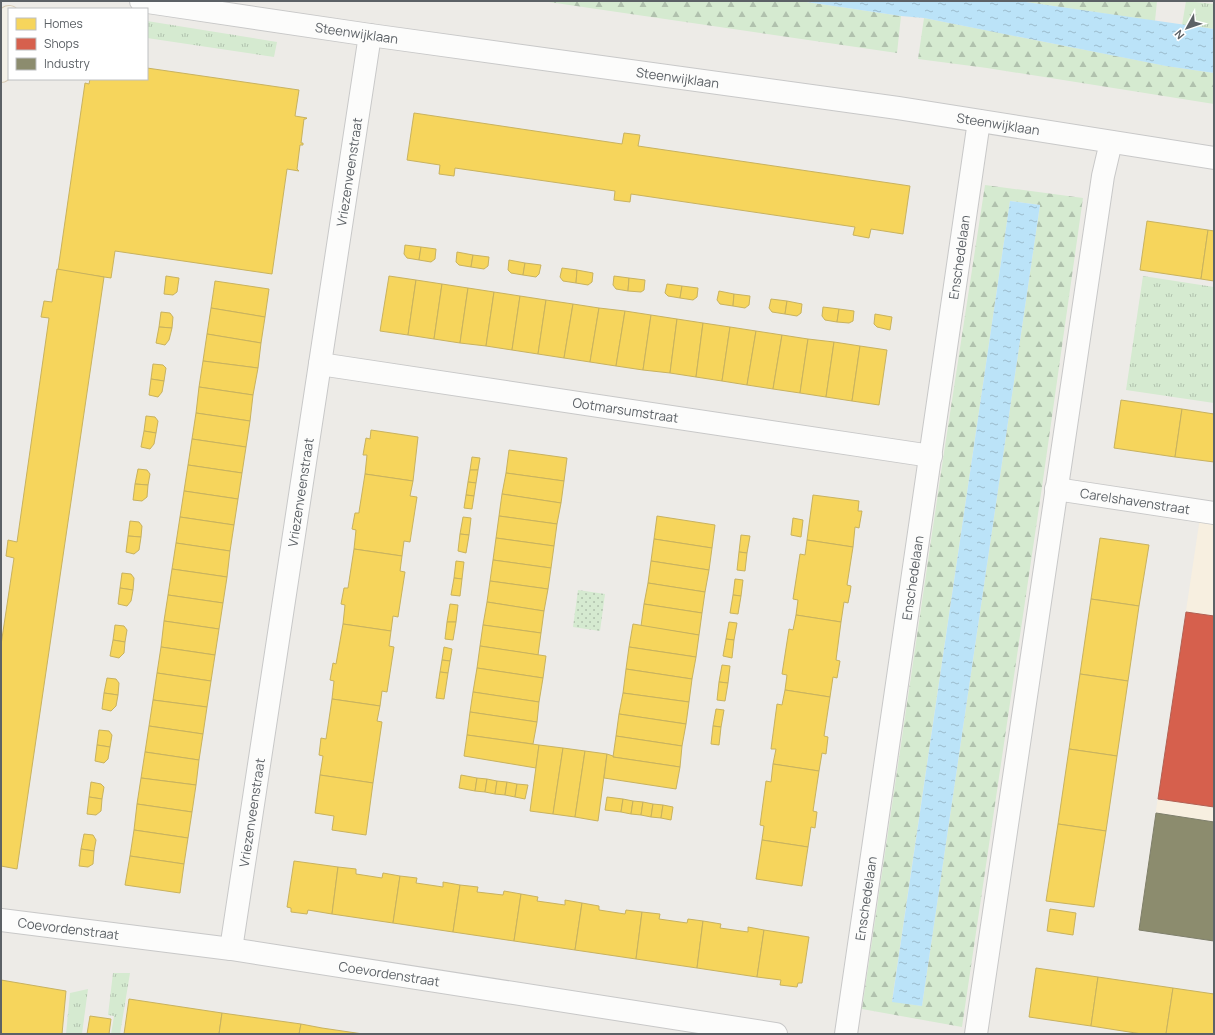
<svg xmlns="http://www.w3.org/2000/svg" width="1215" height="1035" viewBox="0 0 1215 1035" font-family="Manrope,sans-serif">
<defs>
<pattern id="grass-tufts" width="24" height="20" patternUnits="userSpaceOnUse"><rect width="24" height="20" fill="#d5ead0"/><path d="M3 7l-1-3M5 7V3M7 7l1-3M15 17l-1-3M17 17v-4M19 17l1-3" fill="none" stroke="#b0c1ad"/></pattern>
<pattern id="forest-firs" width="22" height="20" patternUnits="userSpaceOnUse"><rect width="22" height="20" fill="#d5ead0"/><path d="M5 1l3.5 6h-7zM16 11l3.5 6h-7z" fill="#b0c1ad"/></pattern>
<pattern id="park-dots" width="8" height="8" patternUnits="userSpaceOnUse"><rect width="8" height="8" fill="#d5ead0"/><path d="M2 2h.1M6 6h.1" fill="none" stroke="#b0c1ad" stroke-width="1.8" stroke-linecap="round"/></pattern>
<pattern id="water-ripples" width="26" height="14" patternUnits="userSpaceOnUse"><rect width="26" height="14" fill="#bbe3f8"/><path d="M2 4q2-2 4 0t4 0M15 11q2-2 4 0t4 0" fill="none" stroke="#9bbbcd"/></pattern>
</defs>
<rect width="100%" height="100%" fill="#edebe7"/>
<path fill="#f7efe0" d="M1201,511L1214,513V941L1138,930Z"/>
<g fill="url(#grass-tufts)">
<path d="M1186,1L1214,4V29L1182,25Z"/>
<path d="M147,21L277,42L274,57L147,38Z"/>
<path d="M1143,276L1214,287V403L1126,390Z"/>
<path d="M113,973H130L120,1034H111L114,1016L108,1015Z"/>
<path d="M88,989L82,1034H66L70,993Z"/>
</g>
<g fill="url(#forest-firs)" fill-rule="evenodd">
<path d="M542,1H800L901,16L897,53Z"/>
<path d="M1019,1H1157L1155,21Z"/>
<path d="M924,18L1167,66L1214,73V104L987,68L918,59Z"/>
<path d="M985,185L1083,198L1042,487L962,1027L862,1009L943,459ZM1010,201L1040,205L922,1006L892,1001Z"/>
</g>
<path fill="url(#park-dots)" d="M578,590L605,594L600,631L573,627Z"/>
<g fill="url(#water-ripples)">
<path d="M800,1H1019L1214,29V73L1166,66L924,18L901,16Z"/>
<path d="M1010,201L1040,205L922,1006L892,1002Z"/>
</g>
<g fill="#f6d55c" stroke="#c8b25f">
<path d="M147,68L299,90L295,116L307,118L306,119H304L301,143H303V145H300L297,169L299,171L287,169L272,274L115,251L111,278L58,270L85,83L89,84L90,79H147Z"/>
<path d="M414,113L622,144L624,133L640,135L638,146L910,186L903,234L871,229L869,238L853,235L855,227L631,194L630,202L614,200L615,191L455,168L454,176L439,174L440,165L407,160Z"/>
<path d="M1147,221L1208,230L1201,279L1140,270Z"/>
<path d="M1208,230L1214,231V281L1201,279Z"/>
<path d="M405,245L421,247L419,260L407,258L404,254Z"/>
<path d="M421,247L436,249L435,259L431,262L419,260Z"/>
<path d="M457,252L473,255L471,267L459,265L456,262Z"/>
<path d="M473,255L489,257L488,266L484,269L471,267Z"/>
<path d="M509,260L525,263L523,275L511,273L508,270Z"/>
<path d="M525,263L541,265L539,274L536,277L523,275Z"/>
<path d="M562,268L577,270L576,283L563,281L560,277Z"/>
<path d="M57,269L104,277L17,869L1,866V645L14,558L6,556L8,540L17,542L49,318L41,317L44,301L52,302Z"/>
<path d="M577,270L593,273L592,282L588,285L576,283Z"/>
<path d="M166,276L179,278L177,292L173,295L164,294Z"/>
<path d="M389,276L416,280L408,335L380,331Z"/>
<path d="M614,276L629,278L628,291L616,289L613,285Z"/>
<path d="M629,278L645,280L644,290L641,292L628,291Z"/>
<path d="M416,280L442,284L434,339L408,335Z"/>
<path d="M215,281L269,289L265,317L211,308Z"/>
<path d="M442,284L468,288L460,343L434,339Z"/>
<path d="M667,284L682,286L680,298L668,296L665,293Z"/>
<path d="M682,286L698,288L697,297L693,300L680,298Z"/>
<path d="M468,288L494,292L486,346L460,343Z"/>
<path d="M719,291L734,294L733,306L720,304L717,300Z"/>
<path d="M494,292L520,296L512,350L486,346Z"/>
<path d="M734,294L750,296L749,305L745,308L733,306Z"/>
<path d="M520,296L546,300L538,354L512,350Z"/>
<path d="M771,299L787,301L785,314L772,312L769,308Z"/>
<path d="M546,300L573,304L564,358L538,354Z"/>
<path d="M787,301L802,304L801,313L797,316L785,314Z"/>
<path d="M573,304L599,308L590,362L564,358Z"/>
<path d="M823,307L839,309L837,322L825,320L822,316Z"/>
<path d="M211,308L265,317L261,343L207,334Z"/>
<path d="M599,308L625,311L616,366L590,362Z"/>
<path d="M839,309L854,311L853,321L849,323L837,322Z"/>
<path d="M625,311L651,315L643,370L616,366Z"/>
<path d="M161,312L170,313L173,317L172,328L159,327Z"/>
<path d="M875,314L892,317L890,330L877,327L874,324Z"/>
<path d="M651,315L677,319L670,373L643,370Z"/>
<path d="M677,319L703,323L696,377L670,373Z"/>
<path d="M703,323L730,327L722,381L696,377Z"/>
<path d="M159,327L172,328L169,340L165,345L156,343Z"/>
<path d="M730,327L756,331L747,385L722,381Z"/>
<path d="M756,331L782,335L773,389L747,385Z"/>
<path d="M207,334L261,343L258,368L203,361Z"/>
<path d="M782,335L808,339L800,393L773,389Z"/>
<path d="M808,339L834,342L826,397L800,393Z"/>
<path d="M834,342L860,346L852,401L826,397Z"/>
<path d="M860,346L887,350L879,405L852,401Z"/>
<path d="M203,361L258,368L253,395L199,387Z"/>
<path d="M153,364L163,365L166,368L164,381L151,379Z"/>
<path d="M151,379L164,381L162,392L158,397L149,395Z"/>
<path d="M199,387L253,395L250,421L196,413Z"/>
<path d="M1121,400L1182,409L1175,457L1114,448Z"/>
<path d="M1182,409L1214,414V462L1175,457Z"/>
<path d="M196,413L250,421L246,447L192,439Z"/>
<path d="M146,416L155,417L158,421L156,433L144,431Z"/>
<path d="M371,430L418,437L413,481L365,474L367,455H363L366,438L370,439Z"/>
<path d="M144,431L156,433L154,444L150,449L141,447Z"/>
<path d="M192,439L246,447L242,473L188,465Z"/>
<path d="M509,450L567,458L564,481L506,473Z"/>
<path d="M472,457L480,458L478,470H470Z"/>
<path d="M188,465L242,473L238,499L184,491Z"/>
<path d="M138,469L147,470L150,474L148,485L135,484Z"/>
<path d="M470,470H478L476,483L468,482Z"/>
<path d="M506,473L564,481L561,503L502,494Z"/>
<path d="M365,474L413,481L410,496L417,497L410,542L404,541L402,556L354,549L356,530L352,529L355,513H359V512Z"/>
<path d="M468,482L476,483L474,496L466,495Z"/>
<path d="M135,484L148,485L147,497L142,501L133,500Z"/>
<path d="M184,491L238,499L234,525L180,517Z"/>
<path d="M502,494L561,503L557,524L499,516Z"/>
<path d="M466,495L474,496L472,509L464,508Z"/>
<path d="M813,495L859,501L858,511H862L859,528L855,527L853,547L807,540Z"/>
<path d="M499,516L557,524L554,546L496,538Z"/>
<path d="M657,516L715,525L712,548L654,539Z"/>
<path d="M180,517L234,525L230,551L176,543Z"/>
<path d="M463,517L471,518L469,535L460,534Z"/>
<path d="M793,518L803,520L801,537L791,535Z"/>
<path d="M130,521L139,522L142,526L141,537L128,536Z"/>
<path d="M460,534L469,535L466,553L458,551Z"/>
<path d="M741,535L750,536L747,553L739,552Z"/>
<path d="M128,536L141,537L139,550L134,554L126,552Z"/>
<path d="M496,538L554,546L551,568L493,560Z"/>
<path d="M1100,538L1149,545L1139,606L1091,599Z"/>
<path d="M654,539L712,548L709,570L651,561Z"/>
<path d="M807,540L853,547L847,585L851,586L850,593L848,603L844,602L841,622L796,615L798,600L793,599L800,554L805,555Z"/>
<path d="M176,543L230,551L227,577L172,569Z"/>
<path d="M354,549L402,556L400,571L405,572L398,617L393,616L391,631L343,624L345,605L341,604L344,588H348Z"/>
<path d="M739,552L747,553L745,571L737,570Z"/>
<path d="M493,560L551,568L548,589L490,581Z"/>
<path d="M456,561L464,562L462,579L454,578Z"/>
<path d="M651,561L709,570L705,592L648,583Z"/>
<path d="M172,569L227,577L223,603L168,595Z"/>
<path d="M122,573L131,574L134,578L133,590L120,588Z"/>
<path d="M454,578L462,579L460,596L451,595Z"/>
<path d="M735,579L743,580L741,596L733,595Z"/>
<path d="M490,581L548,589L544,611L487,602Z"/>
<path d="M648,583L705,592L702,613L644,604Z"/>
<path d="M120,588L133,590L131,601L127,606L118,604Z"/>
<path d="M168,595L223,603L219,629L164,621Z"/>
<path d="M733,595L741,596L738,614L730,613Z"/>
<path d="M1091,599L1139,606L1128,681L1080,674Z"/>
<path d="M487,602L544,611L541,633L483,625Z"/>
<path d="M450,604L458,605L456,622H447Z"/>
<path d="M644,604L702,613L699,635L641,626Z"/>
<path d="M796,615L841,622L836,660L840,661L837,678L833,677L830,697L785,690L787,675L782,674L789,629L793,630Z"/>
<path d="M164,621L219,629L215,655L161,647Z"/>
<path d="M447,622H456L453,640L445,639Z"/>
<path d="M729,622L737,623L734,640L726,639Z"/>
<path d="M343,624L391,631L389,646L394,647L387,692L382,691L380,706L332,699L334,681L330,680L333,663L336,664Z"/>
<path d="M633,624L699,635L696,657L629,647Z"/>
<path d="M115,625L124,626L127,630L125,642L113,640Z"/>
<path d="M483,625L541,633L538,655L480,646Z"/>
<path d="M726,639L734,640L732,658L723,656Z"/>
<path d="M113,640L125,642L124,653L119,658L110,656Z"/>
<path d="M480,646L546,656L543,678L477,668Z"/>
<path d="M161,647L215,655L211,681L157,673Z"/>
<path d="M444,647L452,649L450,661L442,660Z"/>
<path d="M629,647L696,657L692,679L626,669Z"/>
<path d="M442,660L450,661L448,673L440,672Z"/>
<path d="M722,665L730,666L728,683L719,682Z"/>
<path d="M477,668L543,678L539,702L473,692Z"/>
<path d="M626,669L692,679L689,702L623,693Z"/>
<path d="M440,672L448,673L444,699L436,698Z"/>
<path d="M157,673L211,681L207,707L153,700Z"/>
<path d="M1080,674L1128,681L1117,756L1069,749Z"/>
<path d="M107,678L116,679L119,683L118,695L104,693Z"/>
<path d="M719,682L728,683L725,701L717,700Z"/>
<path d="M785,690L830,697L824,736L828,737L826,754L822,753L819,771L773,764L776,749H771L777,704L782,705Z"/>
<path d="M473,692L539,702L537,722L470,712Z"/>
<path d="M104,693L118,695L116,706L111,711L102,709Z"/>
<path d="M623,693L689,702L686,724L619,714Z"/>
<path d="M332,699L380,706L377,721L382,722L373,783L320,775L323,756L319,755L321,738L326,739Z"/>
<path d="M153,700L207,707L203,734L149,726Z"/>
<path d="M716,709L724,710L721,727L713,726Z"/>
<path d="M470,712L537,722L533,744L467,735Z"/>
<path d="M619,714L686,724L682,746L616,736Z"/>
<path d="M149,726L203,734L199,760L145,752Z"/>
<path d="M713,726L721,727L719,745L711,744Z"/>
<path d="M99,730L109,731L112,735L110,747L97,745Z"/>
<path d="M467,735L539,745L536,768L464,756Z"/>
<path d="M616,736L682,746L680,767L613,757Z"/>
<path d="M97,745L110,747L108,759L104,763L95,761Z"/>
<path d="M539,745L563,748L553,814L530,811Z"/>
<path d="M563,748L585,751L575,817L553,814Z"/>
<path d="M1069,749L1117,756L1106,831L1058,824Z"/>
<path d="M585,751L607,754L598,821L575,817Z"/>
<path d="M145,752L199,760L196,785L141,778Z"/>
<path d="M607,754L613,756V757L680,767L676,789L604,778Z"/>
<path d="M773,764L819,771L813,811L817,812L815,828L811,827L808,847L762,840L764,826L760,825L766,781L771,782Z"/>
<path d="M320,775L373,783L366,835L332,830L334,816L315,813Z"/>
<path d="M461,775L477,778L475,791L459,788Z"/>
<path d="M141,778L196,785L192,812L137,804Z"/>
<path d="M477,778L487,779L485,792L475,791Z"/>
<path d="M487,779L497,781L495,794L485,792Z"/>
<path d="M497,781L507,782L505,795L495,794Z"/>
<path d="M91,782L101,784L104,787L102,799L89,797Z"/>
<path d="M507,782L517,784L515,797L505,795Z"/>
<path d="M517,784L528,785L525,799L515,797Z"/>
<path d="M89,797L102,799L101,811L96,815L87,814Z"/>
<path d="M607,797L623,799L621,812L605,810Z"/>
<path d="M623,799L633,801L631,814L621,812Z"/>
<path d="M633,801L643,802L641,815L631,814Z"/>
<path d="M643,802L653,804L651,817L641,815Z"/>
<path d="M137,804L192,812L188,838L134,830Z"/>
<path d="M653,804L663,805L661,818L651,817Z"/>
<path d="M663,805L673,807L671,820L661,818Z"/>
<path d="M1058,824L1106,831L1094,907L1046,901Z"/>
<path d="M134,830L188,838L184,864L130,856Z"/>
<path d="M84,834L93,835L96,840L94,851L81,849Z"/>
<path d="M762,840L808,847L802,886L756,879Z"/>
<path d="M81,849L94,851L93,864L88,867L79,866Z"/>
<path d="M130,856L184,864L180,893L125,885Z"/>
<path d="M294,861L338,867L332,914L308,910L307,914L291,912V908L287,907Z"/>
<path d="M338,867L356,869V874L382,878L383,873L400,876L393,923L332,914Z"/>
<path d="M400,876L417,878L416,883L443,887V882L460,885L453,932L393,923Z"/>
<path d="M460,885L478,887L477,892L503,895L504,891L521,894L514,941L453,932Z"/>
<path d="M521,894L538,897L537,901L565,905V900L582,903L575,950L514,941Z"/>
<path d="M582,903L599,906V910L625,914L626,910L642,912L636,959L575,950Z"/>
<path d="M1050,909L1076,913L1073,935L1047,931Z"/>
<path d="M642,912L660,914L659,919L687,923L688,919L703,921L697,968L636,959Z"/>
<path d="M703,921L721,924L720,928L748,932V927L764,930L757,977L697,968Z"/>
<path d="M764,930L809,937L802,983H798L797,987L780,985L781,980L757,977Z"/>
<path d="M1036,968L1098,977L1091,1026L1029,1017Z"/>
<path d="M1098,977L1173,988L1166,1034H1142L1091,1026Z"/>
<path d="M1,980L66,991L62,1034H1Z"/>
<path d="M1173,988L1214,994V1034H1166Z"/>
<path d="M129,999L222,1013L219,1034H124Z"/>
<path d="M222,1013L301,1024L299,1034H219Z"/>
<path d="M90,1016L111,1019L109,1034H87Z"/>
<path d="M301,1024L322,1028L363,1034H299Z"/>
</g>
<path fill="#d6604d" stroke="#b16054" d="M1186,612L1214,616V807L1158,799Z"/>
<path fill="#8c8c6e" stroke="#7e7f6c" d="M1156,813L1214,822V941L1139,930Z"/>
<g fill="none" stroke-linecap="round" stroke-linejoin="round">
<g stroke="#c8c8c8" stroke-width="24">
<g id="minor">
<path id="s1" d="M141,1L370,35L898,108L1214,158"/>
<path id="s2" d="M320,364L931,456"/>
<path id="s3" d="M1056,489L1214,513"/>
<path id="s4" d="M1,920L231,949L776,1034"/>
<path id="s5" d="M231,949L370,35"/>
<path id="s6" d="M846,1034L979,121"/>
<path d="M976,1034L1103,176L1111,142"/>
</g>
</g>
<g stroke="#d7cab3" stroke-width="24">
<path id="major" d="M1,71L9,17"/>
</g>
<use href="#minor" stroke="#fcfcfb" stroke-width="22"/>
<use href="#major" stroke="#f3f0e8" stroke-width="22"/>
</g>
<g text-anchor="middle" stroke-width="4" stroke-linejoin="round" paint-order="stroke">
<g font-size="13" fill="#5c6166" stroke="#fff">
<text dy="5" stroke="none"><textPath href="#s1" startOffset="218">Steenwijklaan</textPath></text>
<text dy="5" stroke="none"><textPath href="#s1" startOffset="542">Steenwijklaan</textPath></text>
<text dy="5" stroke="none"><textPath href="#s1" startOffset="866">Steenwijklaan</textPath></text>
<text dy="5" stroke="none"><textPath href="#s5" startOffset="786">Vriezenveenstraat</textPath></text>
<text dy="5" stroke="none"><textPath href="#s6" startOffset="785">Enschedelaan</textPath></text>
<text dy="5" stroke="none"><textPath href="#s2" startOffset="309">Ootmarsumstraat</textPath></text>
<text dy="5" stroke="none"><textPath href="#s5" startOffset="462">Vriezenveenstraat</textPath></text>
<text dy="5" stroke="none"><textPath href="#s3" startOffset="80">Carelshavenstraat</textPath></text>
<text dy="5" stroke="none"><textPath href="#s6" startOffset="461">Enschedelaan</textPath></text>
<text dy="5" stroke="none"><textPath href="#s5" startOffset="138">Vriezenveenstraat</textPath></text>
<text dy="5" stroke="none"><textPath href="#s6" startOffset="137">Enschedelaan</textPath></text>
<text dy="5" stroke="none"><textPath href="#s4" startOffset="68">Coevordenstraat</textPath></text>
<text dy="5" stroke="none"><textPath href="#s4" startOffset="392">Coevordenstraat</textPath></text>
</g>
</g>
<rect width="1215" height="1035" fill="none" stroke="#5c6166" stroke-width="4"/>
<rect x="8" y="8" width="140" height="72" fill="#ffffff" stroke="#bec0c2"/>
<rect x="16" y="18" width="20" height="12" fill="#f6d55c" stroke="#bec0c2"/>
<text x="44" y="28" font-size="12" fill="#5c6166">Homes</text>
<rect x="16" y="38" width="20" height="12" fill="#d6604d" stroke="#bec0c2"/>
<text x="44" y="48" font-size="12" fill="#5c6166">Shops</text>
<rect x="16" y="58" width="20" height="12" fill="#8c8c6e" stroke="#bec0c2"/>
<text x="44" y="68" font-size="12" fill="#5c6166">Industry</text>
<g transform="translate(1187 28) rotate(230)" stroke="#ffffff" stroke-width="3" paint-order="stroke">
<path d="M0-3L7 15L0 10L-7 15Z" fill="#5c6166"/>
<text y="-6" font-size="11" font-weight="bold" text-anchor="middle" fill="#5c6166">N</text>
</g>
</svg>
